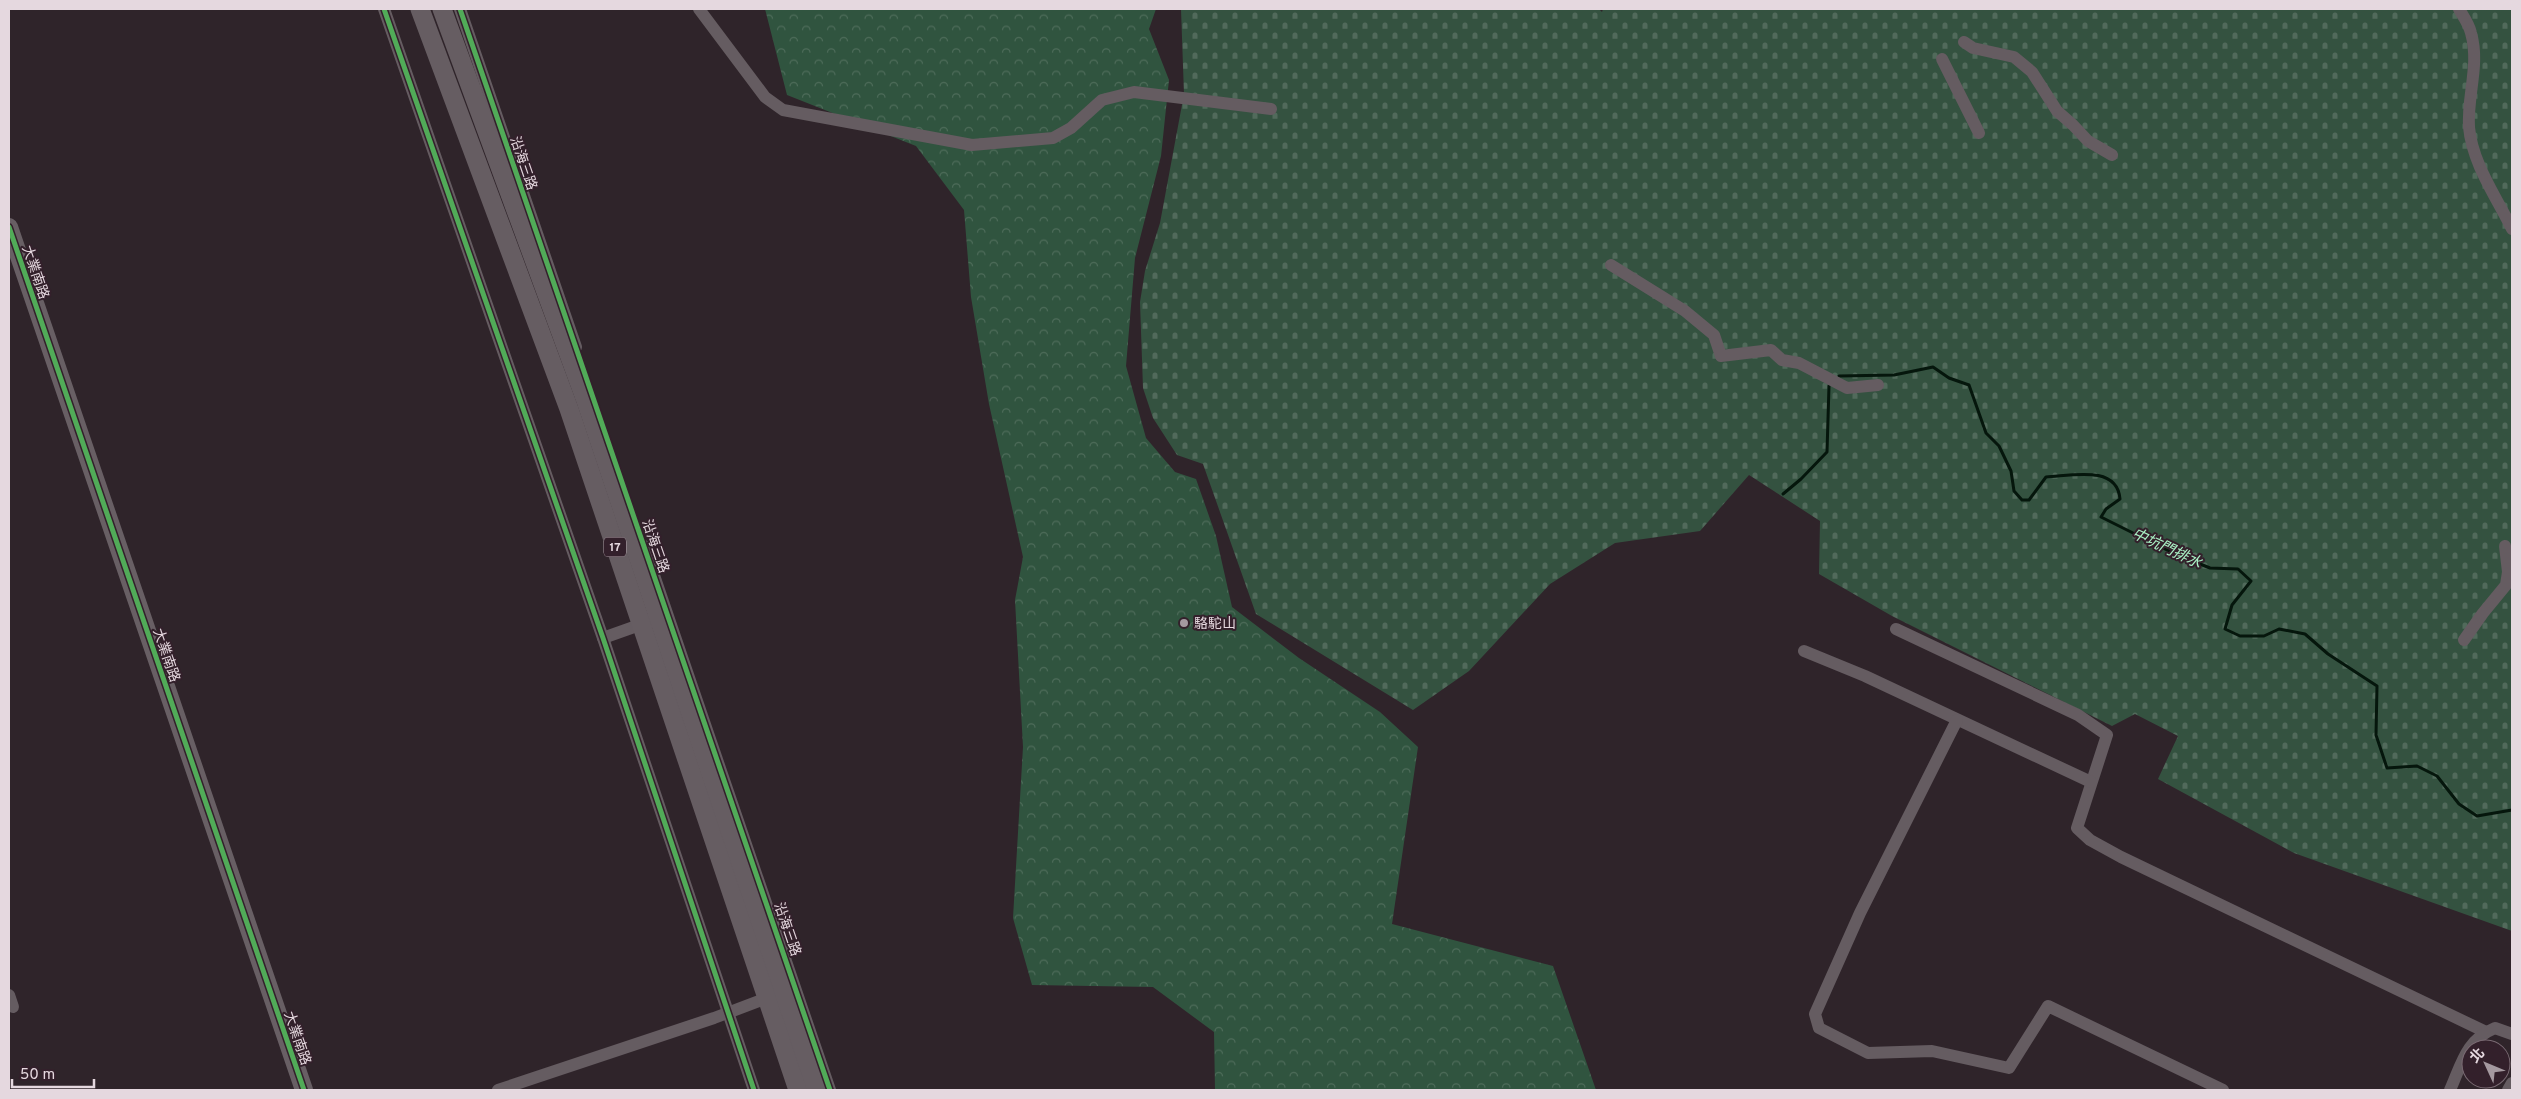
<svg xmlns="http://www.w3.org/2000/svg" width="2521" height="1099" viewBox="0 0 2521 1099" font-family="Overpass,'Noto Sans TC',sans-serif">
<defs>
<pattern id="forest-crowns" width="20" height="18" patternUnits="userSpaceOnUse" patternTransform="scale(1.25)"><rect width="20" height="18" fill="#30543f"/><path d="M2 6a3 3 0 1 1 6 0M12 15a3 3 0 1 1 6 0" fill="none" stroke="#4e6c5a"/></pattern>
<pattern id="cemetery-stones" width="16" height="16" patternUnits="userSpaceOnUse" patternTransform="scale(1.25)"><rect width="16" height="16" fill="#345240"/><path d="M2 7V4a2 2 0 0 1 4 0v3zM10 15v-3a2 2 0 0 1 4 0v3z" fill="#516a5b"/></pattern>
</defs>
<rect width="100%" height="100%" fill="#2f242a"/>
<path fill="url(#forest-crowns)" d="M765,9H1156L1149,29L1169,80L1161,156L1135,258L1126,366L1146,438L1175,472L1196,479L1216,536L1232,607L1299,658L1380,712L1418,747L1392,924L1553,966L1596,1090H1215L1214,1032L1153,987L1032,985L1013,918L1023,747L1015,600L1023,557L989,404L971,297L964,210L916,146L787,95Z"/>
<path fill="url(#cemetery-stones)" d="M1181,9H1599L1602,12L1603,9H2512V931L2294,853L2158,779L2178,736L2135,714L2112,726L1892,616L1819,574L1820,521L1749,475L1700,531L1615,543L1550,584L1469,671L1413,710L1256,614L1203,464L1177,455L1153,418L1143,388L1140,302L1145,271L1160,223L1184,94Z"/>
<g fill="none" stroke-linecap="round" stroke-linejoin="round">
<g stroke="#05160c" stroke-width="3">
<path d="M1839,376L1894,375L1933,367L1949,378L1969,385L1986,433L1999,446L2011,471L2014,491L2022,500H2029L2046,477C2070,476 2117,464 2120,499L2106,509L2101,517L2175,554L2210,568L2238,569L2251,581L2232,605L2225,629L2240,636H2264L2279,629L2305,634L2328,654L2377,686L2376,735L2387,768L2417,766L2437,776L2459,804L2477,816L2512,810"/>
<path d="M1783,494L1801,479L1827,452L1829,386"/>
</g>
<g stroke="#655c61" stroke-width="12">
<path d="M384,9L603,638L754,1090"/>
<path d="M460,9L576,347"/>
<path d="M699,9L765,97L783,110L972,145L1053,138L1071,128L1102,100L1134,92L1271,109"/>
<path d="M2459,9C2463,16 2469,24 2471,33C2480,65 2467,95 2469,127C2472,163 2497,198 2512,229"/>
<path d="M1964,42L1973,48L2014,57L2032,72L2057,111L2073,125L2088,141L2112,155"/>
<path d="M1942,59L1979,133"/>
<path d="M1611,265L1685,311L1714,335L1721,356L1771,350L1782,360L1799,363L1847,388L1878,385"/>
<path d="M644,546L830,1090"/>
<path d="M1896,629L2078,715L2107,735L2077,828L2090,840L2121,857L2486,1032"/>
<path d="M603,638L648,622"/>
<path d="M2464,640L2483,613L2506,585L2508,572L2505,546"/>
<path d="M1804,651L1865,676L2091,782"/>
<path d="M1957,720L1860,913L1815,1014L1819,1028L1868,1053L1932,1051L2009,1068L2048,1006L2223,1090"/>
<path d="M9,995L13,1007"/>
<path d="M498,1090L714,1018L775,995"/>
<path d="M2450,1090C2462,1063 2466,1040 2495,1028L2512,1034"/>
<path d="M2508,1090L2512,1083"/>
</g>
<path stroke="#685f64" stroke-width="18" d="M9,227L304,1090"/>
<g stroke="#665d62" stroke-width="19">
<path d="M420,9L569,409L798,1090"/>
<path d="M442,9L586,401L817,1090"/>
</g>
<g stroke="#33202b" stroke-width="8">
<g id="cycleway">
<path d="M384,9L603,638L754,1090"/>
<path d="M460,9L830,1090"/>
<path d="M9,227L304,1090"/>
</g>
</g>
<use href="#cycleway" stroke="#51ab58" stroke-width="5"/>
</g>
<circle fill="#a599a0" stroke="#33202b" stroke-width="2" cx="1184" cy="623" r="5"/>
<g text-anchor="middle" stroke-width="4" stroke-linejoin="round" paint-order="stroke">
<rect fill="#33202b" stroke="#b0a1a9" stroke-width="1" x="604" y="537.5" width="22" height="19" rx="4"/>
<g font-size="12" font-weight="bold" fill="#e5d8df">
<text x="615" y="551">17</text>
</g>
<g font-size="14" fill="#e5d8df" stroke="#33202b">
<text transform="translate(524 163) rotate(71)" y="5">沿海三路</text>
<text transform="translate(36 272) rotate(71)" y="5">大業南路</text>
<text transform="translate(656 546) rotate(71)" y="5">沿海三路</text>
<text transform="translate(167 655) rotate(71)" y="5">大業南路</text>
<text transform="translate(788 929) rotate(71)" y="5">沿海三路</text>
<text transform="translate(298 1038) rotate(71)" y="5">大業南路</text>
</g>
<g font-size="14" fill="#e5d8df" stroke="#33202b" text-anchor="start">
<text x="1194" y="628">駱駝山</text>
</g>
<g font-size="15" font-style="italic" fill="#abf4c7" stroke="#33202b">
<text transform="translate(2167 548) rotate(25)" y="5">中坑門排水</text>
</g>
</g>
<rect width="2521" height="1099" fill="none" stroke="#e5d8df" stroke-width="20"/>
<g transform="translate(2486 1064) rotate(314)"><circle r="24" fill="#33202b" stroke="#7a6a73"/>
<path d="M0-4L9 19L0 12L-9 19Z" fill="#a599a0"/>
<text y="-8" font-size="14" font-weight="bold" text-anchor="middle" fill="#e5d8df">北</text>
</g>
<path d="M12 1079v8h82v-8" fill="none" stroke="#e5d8df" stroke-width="2.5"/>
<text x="20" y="1079" font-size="15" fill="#e5d8df" stroke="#33202b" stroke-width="4" paint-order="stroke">50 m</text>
</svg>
